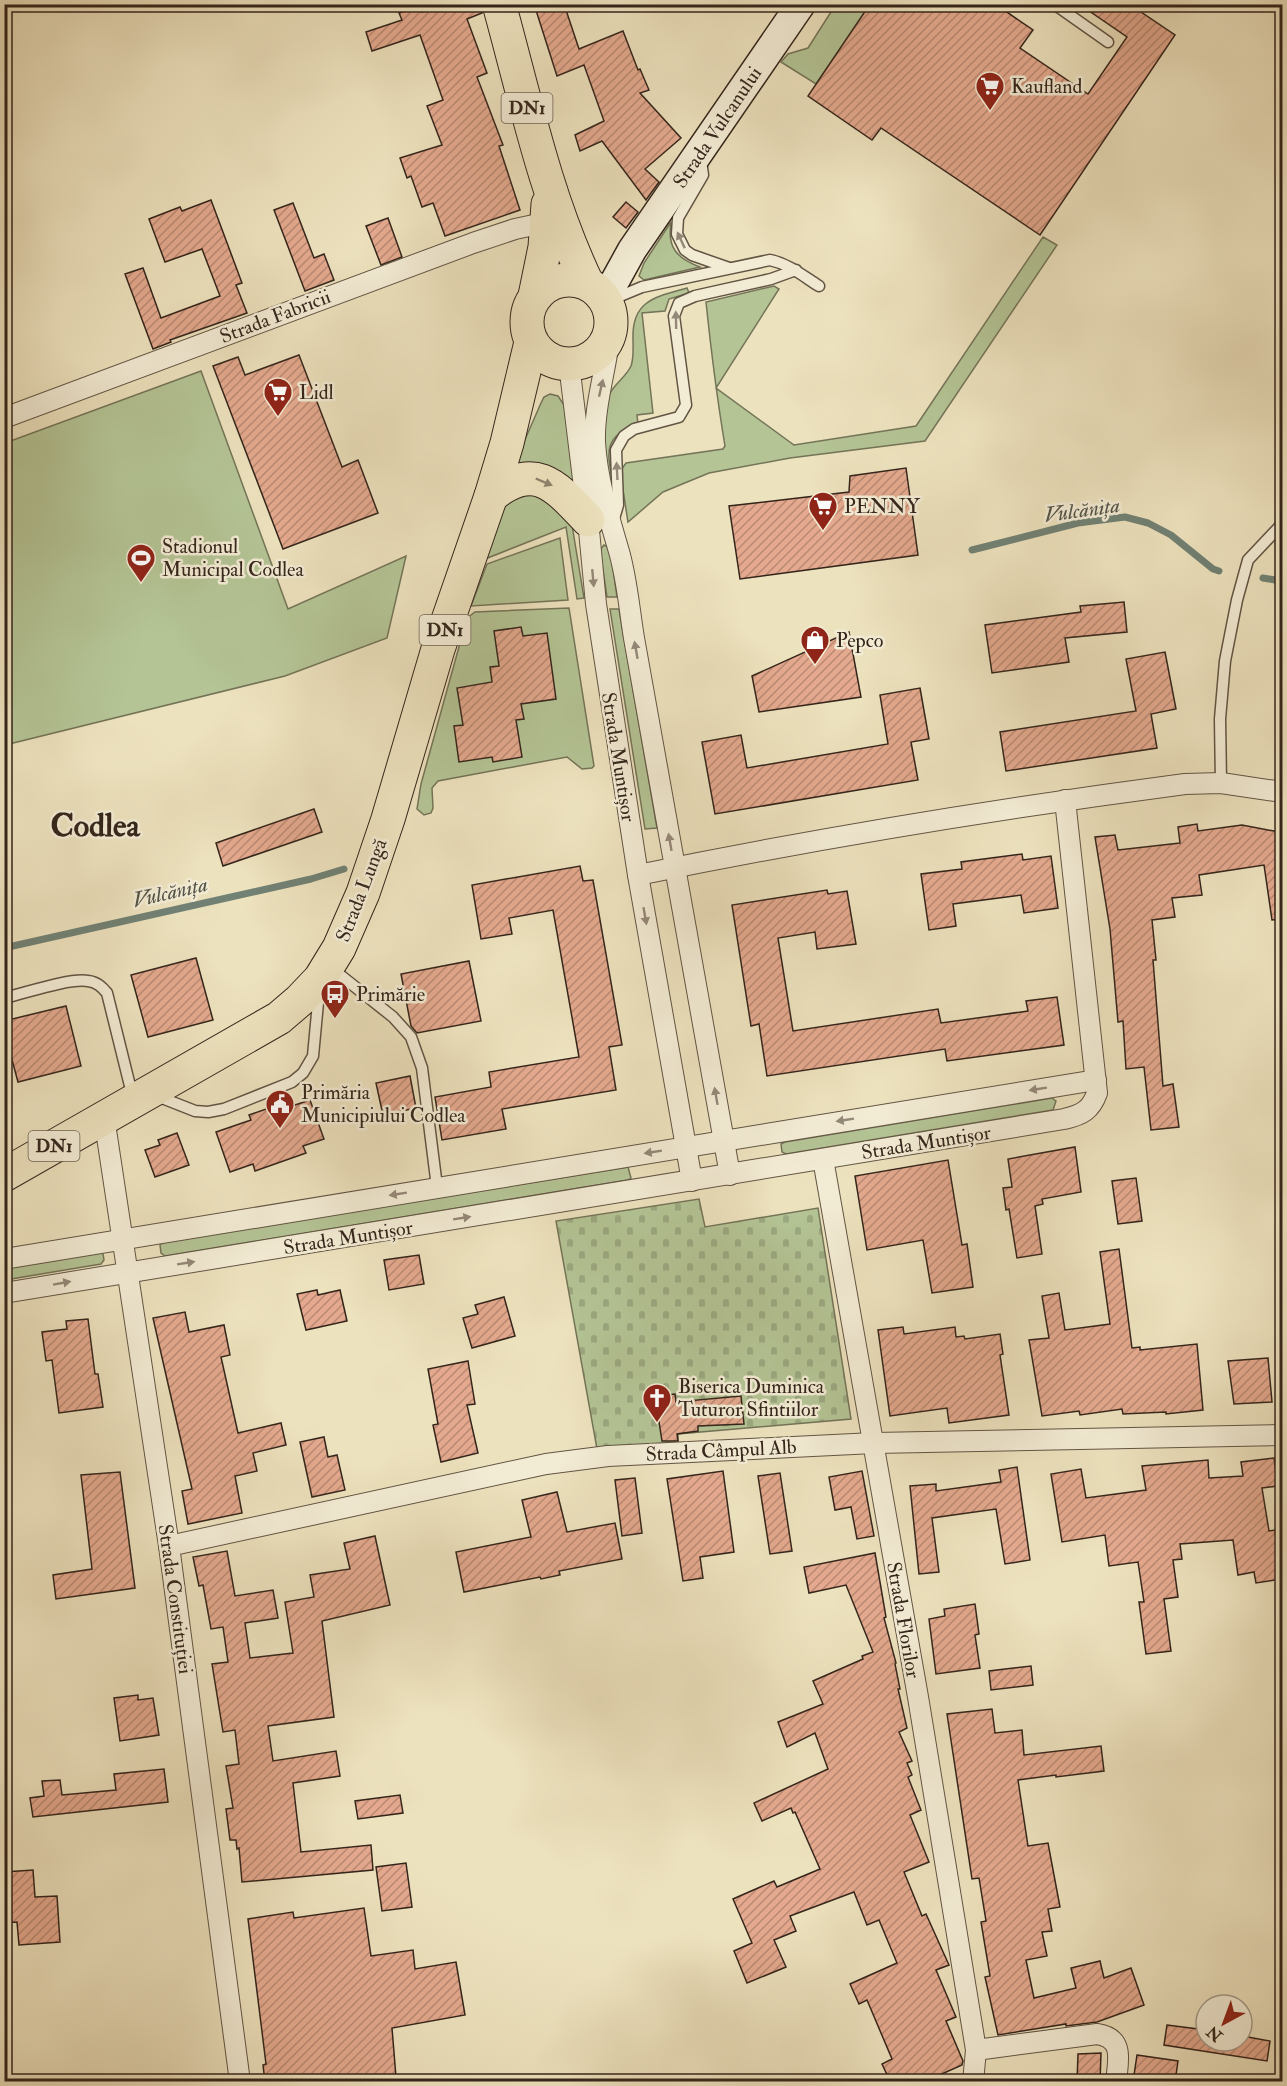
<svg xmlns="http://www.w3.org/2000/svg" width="1287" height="2086" viewBox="0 0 1287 2086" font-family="'IM FELL Double Pica',serif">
<defs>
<pattern id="cemetery-stones" width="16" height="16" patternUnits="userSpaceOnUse" patternTransform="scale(1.5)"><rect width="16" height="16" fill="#b4c495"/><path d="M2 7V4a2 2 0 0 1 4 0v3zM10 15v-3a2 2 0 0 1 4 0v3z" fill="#9ba880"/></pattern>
<pattern id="building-hatch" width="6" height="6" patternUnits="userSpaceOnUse" patternTransform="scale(1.5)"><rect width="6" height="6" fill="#e4a98e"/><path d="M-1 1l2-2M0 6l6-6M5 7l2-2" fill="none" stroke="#ba8973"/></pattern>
</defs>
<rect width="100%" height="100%" fill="#ede2be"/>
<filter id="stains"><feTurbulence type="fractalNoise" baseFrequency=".00333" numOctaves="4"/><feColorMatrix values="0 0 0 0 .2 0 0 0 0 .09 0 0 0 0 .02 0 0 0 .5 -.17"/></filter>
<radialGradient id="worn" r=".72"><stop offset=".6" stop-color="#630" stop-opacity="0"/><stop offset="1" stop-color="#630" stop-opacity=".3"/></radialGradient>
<g fill="#b4c495" stroke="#747458" stroke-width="1.5">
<path d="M836,4L870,5L816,84L781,62L788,54L808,48Z"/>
<path d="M671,222C667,247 676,258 700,267L644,280L639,276L644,263Z"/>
<path d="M1043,237L1057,245L925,441L790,458L709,473L663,492L628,522L621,477V470L626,463L723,449L725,446C717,398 711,350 706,302L774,286L779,289L716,388L794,445L916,426Z"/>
<path d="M687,288L689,293L669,299L665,311L642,313L653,413L637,415L638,424C584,442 624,477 612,510C606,479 595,424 609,395C614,384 626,377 631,366C634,358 633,347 633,338C632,300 656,297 687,288Z"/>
<path d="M201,371L288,609L406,556L387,638L285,676L5,745V443Z"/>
<path d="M550,394L558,396L564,405L577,497L509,476L541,403L544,397Z"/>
<path d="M536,486L572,525L584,598L577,599L566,527L480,561L508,499Z"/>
<path d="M560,538L568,600L471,606L487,564Z"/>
<path d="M604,545L610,548L617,597H607L600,550Z"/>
<path d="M569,608L594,766L592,768L582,769L567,757L438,781L432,788L433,808L431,813L424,815L417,809L421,784L467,618L475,612Z"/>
<path d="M610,609H619L657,828L645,829Z"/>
<path d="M1052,1098L1056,1101L1053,1110L786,1154L782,1152L781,1144L785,1142Z"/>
<path d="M628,1167L631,1178L628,1180L165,1256L161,1253L160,1245L163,1242Z"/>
<path d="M100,1252L103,1254L104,1260L101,1264L5,1280V1268Z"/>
</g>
<path fill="url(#cemetery-stones)" stroke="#747458" stroke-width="1.5" d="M699,1199L705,1227L818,1208L851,1419L678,1434V1442L597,1449L556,1221Z"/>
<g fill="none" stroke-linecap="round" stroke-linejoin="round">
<g stroke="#718174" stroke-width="7">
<path d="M972,550L1078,523L1125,517L1148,523L1171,535L1213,569L1219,571"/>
<path d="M1263,578L1282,581"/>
<path d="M4,948L311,879L344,869"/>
</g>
</g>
<g fill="url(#building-hatch)" stroke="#34251b" stroke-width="1.5">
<path d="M442,4H481L482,13L467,19L487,73L477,77L503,145L499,146L520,210L445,236L433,203L422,207L411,176L407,178L400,158L442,145L427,106L443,100L420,35L372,51L366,32L402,20L399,13L419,6L422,12Z"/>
<path d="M534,4H564L579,49L623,31L638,70L640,69L649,90L640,93L681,138L645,169L659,182L646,200L602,141L580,151L575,135L604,121L584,65L557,76Z"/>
<path d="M870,4H995L1033,30L1020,48L1088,94L1127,37L1079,4H1129L1175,35L1040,235L881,128L872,140L808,96Z"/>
<path d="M211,200L242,283L236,285L247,313L170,340L171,342L153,349L125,274L143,268L161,318L220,296L202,249L165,262L149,219L180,207L182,211Z"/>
<path d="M626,202L638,212L626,228L613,217Z"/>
<path d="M293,203L314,258L324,254L334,280L305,291L274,210Z"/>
<path d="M388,218L402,257L381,265L366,226Z"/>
<path d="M299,355L342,467L358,460L378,513L283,549L213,366L238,357L245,375Z"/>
<path d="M906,468L918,555L740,579L729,506L849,492L850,476Z"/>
<path d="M1124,602L1127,632L1065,638L1069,662L992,673L985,625L1081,612L1080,606Z"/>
<path d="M521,627L523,636L547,633L556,699L521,704L524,719L516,720L522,757L493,762L492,757L459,762L454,726L463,725L457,688L492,682L490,667L499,666L494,631Z"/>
<path d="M849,632L861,697L759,712L752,676Z"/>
<path d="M1165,652L1176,709L1151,714L1157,748L1006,771L1000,732L1136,711L1126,659Z"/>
<path d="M920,688L929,739L911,742L918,780L715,814L702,742L741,735L747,768L888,744L880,695Z"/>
<path d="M314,809L322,832L223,866L216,843Z"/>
<path d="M1197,824L1198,831L1242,825L1279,832L1282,864V919L1272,920L1264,865L1199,875L1202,895L1172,898L1175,917L1152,920L1156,960H1153L1163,1086L1173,1084L1179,1127L1151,1130L1144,1067L1126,1069L1123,1021L1118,1022L1110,929L1095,837L1115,835L1118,850L1180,843L1178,827Z"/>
<path d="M1022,854L1023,860L1051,856L1058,908L1024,913L1021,895L953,904L956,926L929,930L921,874L962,869L961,862Z"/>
<path d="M580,866L583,881L593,880L622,1045L609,1047L616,1090L502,1109L506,1129L442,1140L435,1097L491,1087L489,1072L579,1057L553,910L509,918L512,934L481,939L472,885Z"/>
<path d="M827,890L828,894L847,891L856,944L817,949L815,932L778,938L793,1031L938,1009L941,1023L1028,1011L1026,1001L1057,997L1064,1045L947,1061L945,1049L767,1076L759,1024L751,1026L732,905Z"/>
<path d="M196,958L213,1020L148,1037L131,975Z"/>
<path d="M469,961L481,1021L417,1033L411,1026L401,974Z"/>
<path d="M66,1006L81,1066L18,1082L4,1030V1021Z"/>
<path d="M410,1076L416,1108L383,1115L376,1083Z"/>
<path d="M310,1100L324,1139L303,1146L306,1153L255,1171L253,1164L230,1172L216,1132L251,1120L249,1115L275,1106L277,1111Z"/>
<path d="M177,1133L189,1165L155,1177L145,1150L160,1145L158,1140Z"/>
<path d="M1075,1147L1081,1192L1042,1199L1043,1204L1035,1206L1042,1254L1017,1258L1009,1209L1006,1210L1003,1188L1012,1187L1008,1159Z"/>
<path d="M948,1160L962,1245L967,1244L973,1287L932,1293L923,1240L867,1250L855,1176Z"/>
<path d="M1136,1178L1142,1221L1118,1224L1112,1181Z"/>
<path d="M1119,1249L1132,1348L1140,1347V1350L1197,1344L1203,1410L1166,1414V1412L1123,1414L1122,1409L1080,1415L1079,1411L1042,1416L1029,1340L1049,1338L1042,1296L1059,1293L1065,1330L1110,1324L1100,1252Z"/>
<path d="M419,1255L424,1284L389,1290L384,1260Z"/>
<path d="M317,1290L318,1295L340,1290L347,1321L306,1330L297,1294Z"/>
<path d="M504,1297L515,1336L472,1348L463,1318L478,1314L475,1305Z"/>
<path d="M185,1312L189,1332L224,1325L230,1355L221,1357L238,1433L281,1423L286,1445L253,1453L257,1471L235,1476L242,1513L188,1524L182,1491L192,1489L153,1318Z"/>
<path d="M88,1319L95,1374H98L103,1407L59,1413L52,1360L46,1361L42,1332L67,1329L66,1321Z"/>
<path d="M903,1327L904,1334L955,1327L956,1337L964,1336L965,1339L1000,1334L1003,1354L1000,1355L1009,1415L949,1423L947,1408L890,1416L878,1330Z"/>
<path d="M1268,1358L1272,1402L1234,1404L1228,1361Z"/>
<path d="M468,1361L475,1404L467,1405L478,1453L441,1462L433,1425L438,1424L428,1369Z"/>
<path d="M675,1394L676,1402L741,1396L744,1424L698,1426V1431L677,1434L678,1441H662L655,1396Z"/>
<path d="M324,1437L328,1457L337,1455L345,1490L312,1497L300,1442Z"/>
<path d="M1274,1458L1278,1486L1262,1488L1269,1531L1275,1530L1282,1579L1256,1583L1254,1572L1238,1575L1233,1540L1180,1544L1182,1559L1173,1560L1178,1597L1164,1599L1171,1651L1146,1654L1139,1602H1144L1138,1562L1109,1566L1105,1535L1062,1542L1051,1474L1081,1469L1086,1498L1146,1490L1142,1466L1208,1460L1209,1478L1243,1476L1241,1462Z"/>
<path d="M1017,1467L1030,1560L1005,1564L996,1509L932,1518L939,1572L919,1574L910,1486L936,1484V1491L1001,1482L999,1470Z"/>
<path d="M723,1471L734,1552L700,1557L703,1578L683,1581L667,1479Z"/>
<path d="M862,1471L874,1536L857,1539L851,1507L835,1510L829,1477Z"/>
<path d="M120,1472L135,1588L56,1599L53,1575L92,1569L81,1475Z"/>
<path d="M780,1473L792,1551L770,1554L758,1476Z"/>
<path d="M635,1478L642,1533L622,1536L615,1480Z"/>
<path d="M557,1492L567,1532L615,1523L622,1559L559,1571L560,1575L541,1579L540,1577L464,1592L456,1552L531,1537L522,1500Z"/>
<path d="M375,1536L390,1605L322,1621L334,1717L268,1726L273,1761L336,1751L340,1776L293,1783L301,1852L371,1845L373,1870L242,1882L239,1848L237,1849L236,1840H230L226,1809L233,1808L226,1766L239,1764L235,1730L223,1732L212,1664L228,1662L223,1627L211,1629L203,1585L199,1586L193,1557L227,1551L235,1596L273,1590L278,1618L245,1623L250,1658L293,1653L285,1602L314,1597L310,1575L350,1569L344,1543Z"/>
<path d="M875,1553L886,1617L884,1618L896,1663L895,1664L900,1689H898L907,1728L899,1732L912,1761L907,1763L912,1775L908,1777L921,1810L910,1815L929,1862L904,1872L922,1916L926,1914L949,1965L936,1970L956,2017L946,2021L963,2061L962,2065L924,2082L890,2081L882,2064L892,2059L867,2000L859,2004L850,1984L897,1963L879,1920L867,1925L854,1892L790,1916L796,1931L774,1940L786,1967L747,1983L734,1951L752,1943L733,1899L774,1881L777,1887L820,1869L795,1812L793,1813L791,1808L762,1821L754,1803L828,1769L815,1733L787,1747L778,1722L823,1704L813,1681L863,1659L862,1656L873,1652L846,1585L809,1593L804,1567Z"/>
<path d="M975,1604L979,1634L975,1635L980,1668L936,1674L929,1619L945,1616L944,1609Z"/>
<path d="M1031,1666L1033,1685L991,1690L989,1671Z"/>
<path d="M138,1695V1700L153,1698L159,1735L120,1741L114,1698Z"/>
<path d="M992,1709L995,1733L1022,1730L1024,1755L1101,1746L1104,1771L1056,1777V1775L1018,1780L1028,1846L1048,1843L1060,1907L1048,1909L1052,1931L1042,1932L1047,1956L1026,1960L1034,1998L1076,1988L1071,1968L1100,1961L1104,1978L1131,1968L1144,2005L1097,2022L1066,2026V2024L998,2035L985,1977L990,1976L981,1922L986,1921L979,1878L972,1879L947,1714Z"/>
<path d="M164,1769L168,1802L33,1817L30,1798L44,1796L42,1781L60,1780L62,1795L116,1790L114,1774Z"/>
<path d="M400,1795L403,1813L358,1819L355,1801Z"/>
<path d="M406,1863L412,1907L382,1911L376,1867Z"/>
<path d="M33,1870L35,1897L57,1896L60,1942L19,1945L17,1922L4,1923V1872Z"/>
<path d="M364,1908L371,1956L413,1950L415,1969L456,1962L465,2015L392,2028L396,2077L352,2082H265L263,2065L266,2064L248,1919L293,1912L294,1918Z"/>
<path d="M1167,2025L1206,2030V2041H1242V2036L1270,2041L1267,2061L1164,2045Z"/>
<path d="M1101,2053L1100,2082H1077L1078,2054Z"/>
<path d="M1137,2055L1178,2061L1175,2082H1133Z"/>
</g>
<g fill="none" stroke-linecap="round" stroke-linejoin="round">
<g stroke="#625444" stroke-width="13">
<g id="service">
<path d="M1054,4L1108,42"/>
<path d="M701,161L703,175L678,218L677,234L685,250L692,255L729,268"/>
<path d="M613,299L642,287L770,260C789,264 803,276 819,286"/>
<path d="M613,522L618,505L616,450L624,436L634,429L679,417L686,405L674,316L679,303L695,296L771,279L796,270"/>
<path d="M1221,783L1220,719L1225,661L1237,600L1248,560L1282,524"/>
<path d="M330,967L393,1017L411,1037L422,1068L437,1187"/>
<path d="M4,998C26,993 68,978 88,981C97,982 102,987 107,993L133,1098"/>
<path d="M157,1096L195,1111L208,1112L224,1109L292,1082L303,1073L313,1056L319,992"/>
</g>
</g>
<g stroke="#625444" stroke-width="22">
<g id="minor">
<path d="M610,334C606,370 594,406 595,442C597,478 608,514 618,548C627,577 629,608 634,638C665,817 697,996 730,1175"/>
<path d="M569,364L588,520L596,604L638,875L692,1181"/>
<path d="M4,418L473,243L515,229L548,222"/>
<path d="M638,875C819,838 1002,808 1185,784L1221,783L1282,792"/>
<path d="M104,1117L169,1546L240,2082"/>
<path d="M823,1159L918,1697L976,2050L973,2082"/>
<path d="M4,1259L1096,1080"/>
<path d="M4,1293L1064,1119C1082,1115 1091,1110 1097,1093L1065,800"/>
<path d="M169,1546L546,1464L608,1456L874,1443L1282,1435"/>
<path d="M976,2050L1097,2034C1125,2038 1118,2061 1116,2082"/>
</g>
</g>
<g stroke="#34251b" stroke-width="31">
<path id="secondary" d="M605,299L632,250L801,4"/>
</g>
<g stroke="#34251b" stroke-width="35">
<g id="trunk">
<path d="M499,4C525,98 545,195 587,283"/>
<circle cx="569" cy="322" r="42"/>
<path d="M535,296L545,247L548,204"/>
<path d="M491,496C535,460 556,486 588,520"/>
<path d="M4,1175L279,1018L300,1000L320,979L339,948L363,893L388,819L438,649L491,496L507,443L531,342"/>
</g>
</g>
<use href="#service" stroke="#f3ecd5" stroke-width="10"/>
<use href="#minor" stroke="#f3ecd5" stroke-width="20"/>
<use href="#secondary" stroke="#f3ecd5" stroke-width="28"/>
<use href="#trunk" stroke="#ede2be" stroke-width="33"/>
</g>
<defs><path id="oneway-solid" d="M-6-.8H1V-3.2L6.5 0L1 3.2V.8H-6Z" transform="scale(1.5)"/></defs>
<g fill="#948878">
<use href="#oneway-solid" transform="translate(681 240) rotate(-115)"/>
<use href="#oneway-solid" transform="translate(676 320) rotate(-91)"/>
<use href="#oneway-solid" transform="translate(601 388) rotate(-77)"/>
<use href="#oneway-solid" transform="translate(617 471) rotate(-93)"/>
<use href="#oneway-solid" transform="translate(593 578) rotate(85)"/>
<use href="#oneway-solid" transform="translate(636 650) rotate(-100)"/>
<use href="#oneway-solid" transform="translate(670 842) rotate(-100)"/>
<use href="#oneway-solid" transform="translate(645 916) rotate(80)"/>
<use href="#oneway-solid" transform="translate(1038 1089) rotate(171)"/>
<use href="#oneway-solid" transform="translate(716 1096) rotate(-100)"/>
<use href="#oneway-solid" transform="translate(845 1120) rotate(171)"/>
<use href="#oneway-solid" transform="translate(653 1152) rotate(171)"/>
<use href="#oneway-solid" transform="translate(398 1194) rotate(171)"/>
<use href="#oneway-solid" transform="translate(462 1218) rotate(-9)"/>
<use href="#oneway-solid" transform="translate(186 1263) rotate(-9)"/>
<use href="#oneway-solid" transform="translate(62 1283) rotate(-10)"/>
</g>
<use fill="#90846c" href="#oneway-solid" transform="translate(544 482) rotate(23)"/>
<defs>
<g id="supermarket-pin" transform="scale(1.5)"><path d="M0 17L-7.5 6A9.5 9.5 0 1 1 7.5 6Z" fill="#8f2418" stroke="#f3ecd5"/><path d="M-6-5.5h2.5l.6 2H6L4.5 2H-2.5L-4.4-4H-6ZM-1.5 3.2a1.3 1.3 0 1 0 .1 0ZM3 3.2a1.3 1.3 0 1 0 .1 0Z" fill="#fff"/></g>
<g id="stadium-pin" transform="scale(1.5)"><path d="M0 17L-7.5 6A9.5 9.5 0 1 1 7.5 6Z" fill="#8f2418" stroke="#f3ecd5"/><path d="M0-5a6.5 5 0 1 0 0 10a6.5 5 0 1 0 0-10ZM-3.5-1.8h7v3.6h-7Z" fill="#fff"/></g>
<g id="shop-pin" transform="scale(1.5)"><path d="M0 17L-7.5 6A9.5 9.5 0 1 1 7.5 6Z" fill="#8f2418" stroke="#f3ecd5"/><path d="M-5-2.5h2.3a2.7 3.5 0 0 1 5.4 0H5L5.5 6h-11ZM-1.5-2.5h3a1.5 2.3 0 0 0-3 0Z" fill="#fff"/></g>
<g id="bus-pin" transform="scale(1.5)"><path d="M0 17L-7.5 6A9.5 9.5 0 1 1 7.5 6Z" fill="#8f2418" stroke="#f3ecd5"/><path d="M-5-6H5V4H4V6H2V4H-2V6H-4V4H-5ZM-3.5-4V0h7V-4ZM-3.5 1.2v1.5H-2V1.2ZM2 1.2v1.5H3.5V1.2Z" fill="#fff"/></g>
<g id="civic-pin" transform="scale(1.5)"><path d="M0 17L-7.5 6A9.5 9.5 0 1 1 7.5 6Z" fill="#8f2418" stroke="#f3ecd5"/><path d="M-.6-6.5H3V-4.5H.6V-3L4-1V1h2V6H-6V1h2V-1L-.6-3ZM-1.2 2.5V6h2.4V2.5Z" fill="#fff"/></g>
<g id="church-pin" transform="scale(1.5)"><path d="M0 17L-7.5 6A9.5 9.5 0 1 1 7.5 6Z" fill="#8f2418" stroke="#f3ecd5"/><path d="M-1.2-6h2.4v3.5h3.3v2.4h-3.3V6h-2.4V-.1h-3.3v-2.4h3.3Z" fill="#fff"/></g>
</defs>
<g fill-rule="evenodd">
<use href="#supermarket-pin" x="990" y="86"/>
<use href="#supermarket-pin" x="278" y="392"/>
<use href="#supermarket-pin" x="823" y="506"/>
<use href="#stadium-pin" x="141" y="558"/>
<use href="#shop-pin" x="815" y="640"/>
<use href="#bus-pin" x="335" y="994"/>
<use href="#civic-pin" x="280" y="1104"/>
<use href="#church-pin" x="657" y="1398"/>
</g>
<g text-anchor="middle" stroke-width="5" stroke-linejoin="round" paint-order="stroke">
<g fill="#f3ecd5" stroke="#6d6153" stroke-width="1.5">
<rect x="501.5" y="93" width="51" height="30" rx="4.5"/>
<rect x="419.5" y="615" width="51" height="30" rx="4.5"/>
<rect x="28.5" y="1131" width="51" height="30" rx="4.5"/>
</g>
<g font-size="18" font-weight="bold" fill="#34251b">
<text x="527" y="114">DN1</text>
<text x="445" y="636">DN1</text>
<text x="54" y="1152">DN1</text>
</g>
<g font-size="20" fill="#34251b" stroke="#f3ecd5" text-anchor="start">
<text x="1011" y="93">Kaufland</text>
<text x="299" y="399">Lidl</text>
<text x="844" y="513">PENNY</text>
<text x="162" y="553">Stadionul<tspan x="162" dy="23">Municipal Codlea</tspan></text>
<text x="836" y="647">Pepco</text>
<text x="356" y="1001">Primărie</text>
<text x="301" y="1099">Primăria<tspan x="301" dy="23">Municipiului Codlea</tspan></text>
<text x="678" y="1393">Biserica Duminica<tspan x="678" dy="23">Tuturor Sfintiilor</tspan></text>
</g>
<g font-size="20" fill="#34251b" stroke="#f3ecd5">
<text transform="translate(717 127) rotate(-56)" y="7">Strada Vulcanului</text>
<text transform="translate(275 316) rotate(-21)" y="7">Strada Fabricii</text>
<text transform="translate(619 757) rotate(81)" y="7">Strada Muntișor</text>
<text transform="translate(361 890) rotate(-69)" y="7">Strada Lungă</text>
<text transform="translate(926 1142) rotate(-9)" y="7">Strada Muntișor</text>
<text transform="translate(348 1237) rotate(-9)" y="7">Strada Muntișor</text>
<text transform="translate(721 1450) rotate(-3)" y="7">Strada Câmpul Alb</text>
<text transform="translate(176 1599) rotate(82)" y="7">Strada Constituției</text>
<text transform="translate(904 1620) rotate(80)" y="7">Strada Florilor</text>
</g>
<g font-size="21" font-style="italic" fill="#525348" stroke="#f3ecd5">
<text transform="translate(1082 510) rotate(-8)" y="7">Vulcănița</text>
<text transform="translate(170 892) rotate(-13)" y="7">Vulcănița</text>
</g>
<g font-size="32" font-weight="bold" fill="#34251b" stroke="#f3ecd5">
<text x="95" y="836">Codlea</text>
</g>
</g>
<rect width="1287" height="2086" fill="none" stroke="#ede2be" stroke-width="24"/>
<rect x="6" y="6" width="1275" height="2074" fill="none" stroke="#34251b" stroke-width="3"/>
<rect x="12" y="12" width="1263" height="2062" fill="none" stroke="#34251b" stroke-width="1.5"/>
<g transform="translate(1224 2023) rotate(221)"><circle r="28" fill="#f3ecd5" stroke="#a79c8b" stroke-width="1.5"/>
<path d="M0-4.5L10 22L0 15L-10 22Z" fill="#8f2418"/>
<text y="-9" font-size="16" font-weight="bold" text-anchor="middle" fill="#34251b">N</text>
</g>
<rect width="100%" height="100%" filter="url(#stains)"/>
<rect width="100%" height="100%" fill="url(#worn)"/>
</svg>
